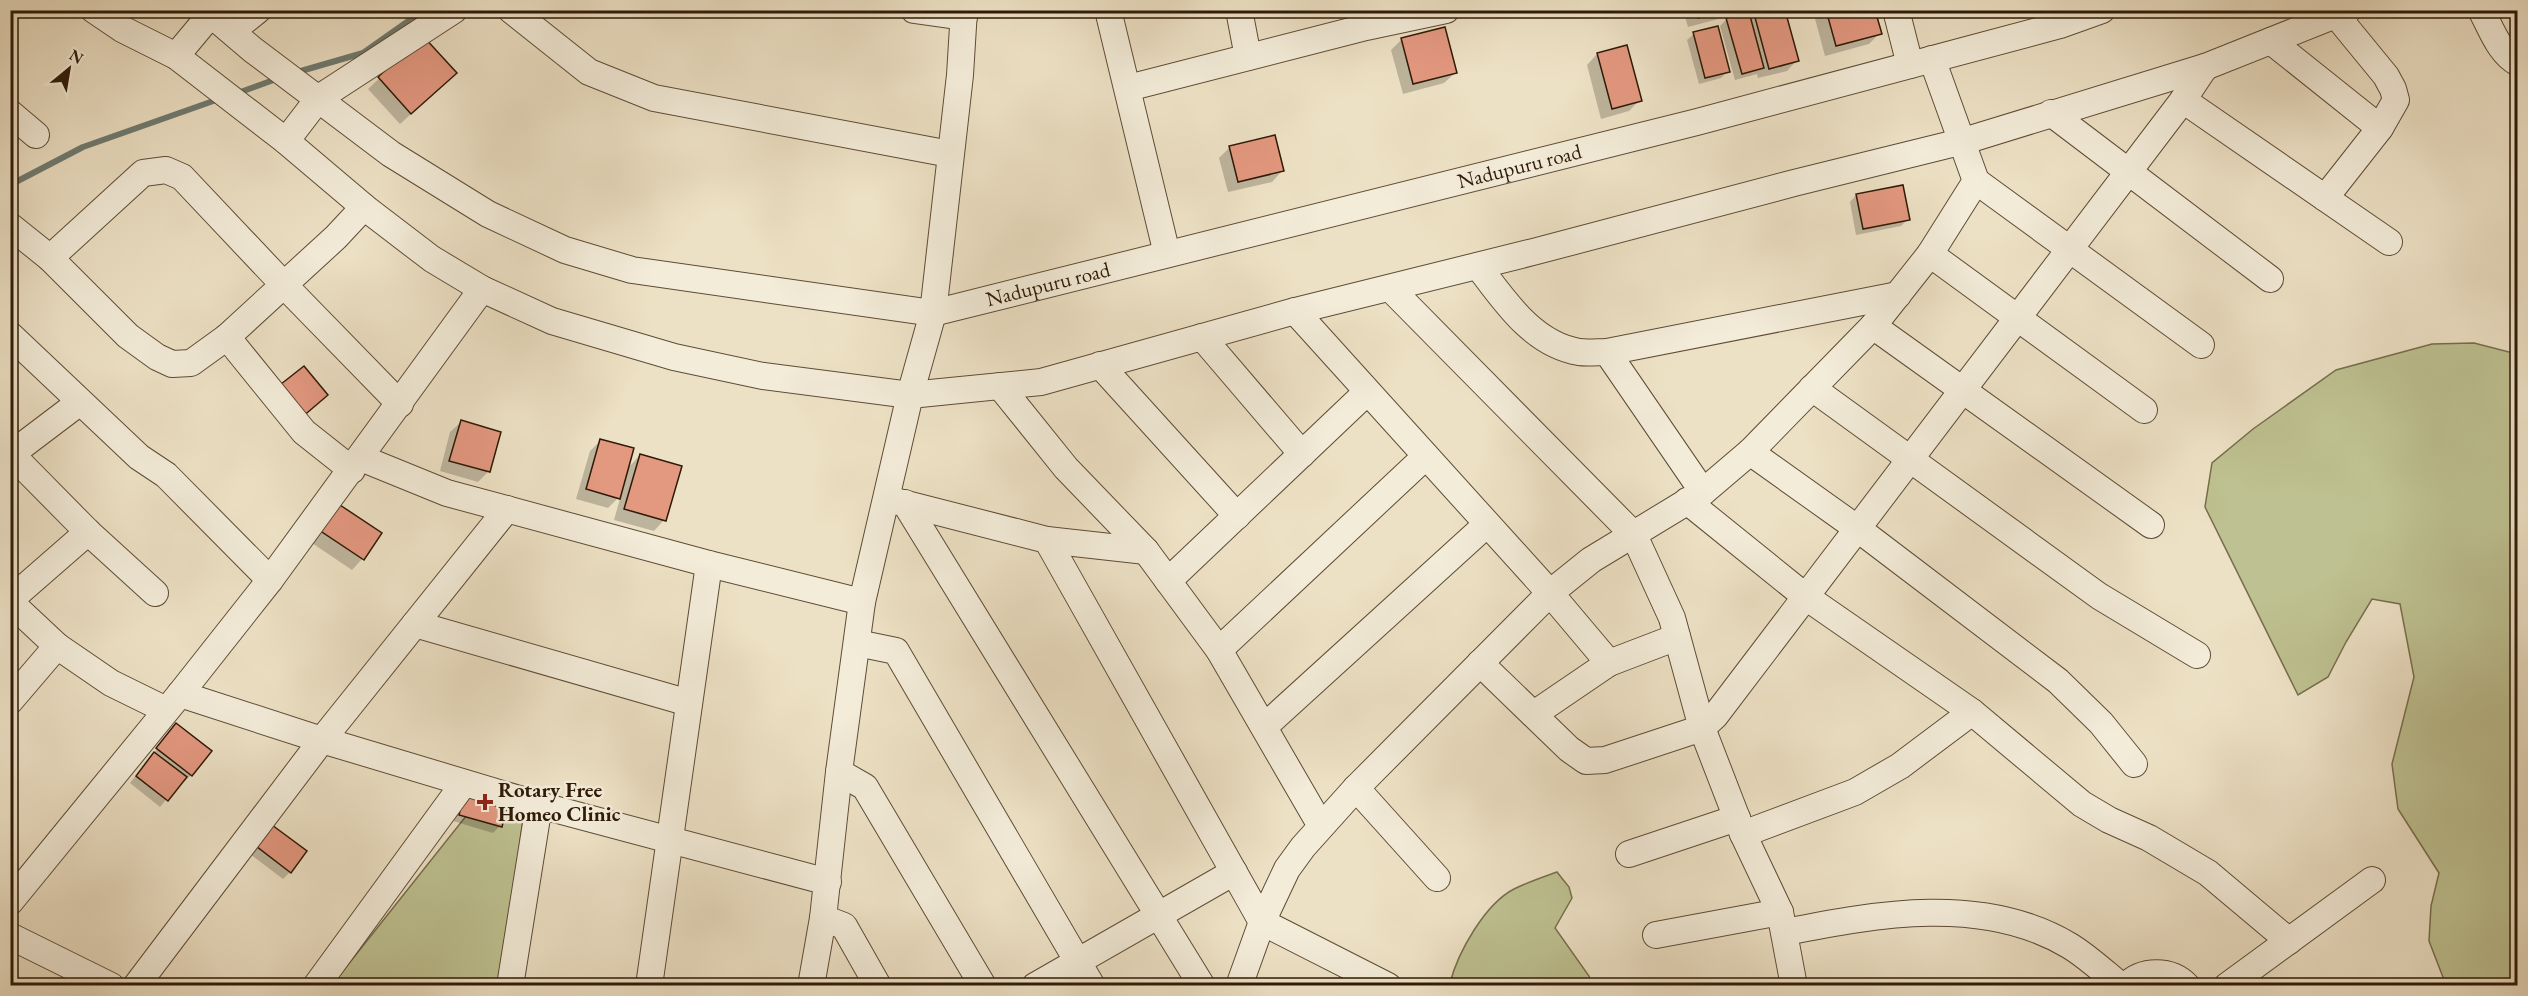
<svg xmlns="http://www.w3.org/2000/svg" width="2528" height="996" viewBox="0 0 2528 996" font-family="'EB Garamond',serif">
<rect width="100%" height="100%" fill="#ede1c5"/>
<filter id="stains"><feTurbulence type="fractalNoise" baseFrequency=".00333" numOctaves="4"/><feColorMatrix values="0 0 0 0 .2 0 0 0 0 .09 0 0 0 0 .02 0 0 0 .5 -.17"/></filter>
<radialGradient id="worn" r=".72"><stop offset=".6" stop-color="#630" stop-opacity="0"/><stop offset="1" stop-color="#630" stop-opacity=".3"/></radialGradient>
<g fill="#bec191" stroke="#766e4c" stroke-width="1.5">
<path d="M2474,343L2517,354V985H2446L2429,941L2431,906L2439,873L2398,809L2392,764L2414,677L2400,604L2372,599L2346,642L2328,677L2298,695L2205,507L2212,463L2253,429L2336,370L2432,344Z"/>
<path d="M474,806L523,820L500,985L331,986Z"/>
<path d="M1557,872L1569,887L1572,898L1555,928L1589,976L1593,985H1453L1450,983C1458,952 1485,904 1514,889C1528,882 1543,877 1557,872Z"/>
</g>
<g fill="#0003">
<path d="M1683,10H1753L1747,12L1749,17L1754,12L1797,60L1787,71L1758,78L1757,74L1735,80L1720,26L1730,16L1688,27Z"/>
<path d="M1819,10H1874L1880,33L1869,44L1825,56L1814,15Z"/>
<path d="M1694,34L1728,71L1721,78L1699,84L1687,40Z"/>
<path d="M423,38L444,84L400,124L368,89Z"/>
<path d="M1402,39L1455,73L1444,83L1403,94L1391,50Z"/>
<path d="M1597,54L1640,100L1629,111L1601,119L1587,65Z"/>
<path d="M1230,147L1282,171L1272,182L1228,192L1219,158Z"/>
<path d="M1856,195L1908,219L1901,226L1856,235L1850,202Z"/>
<path d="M461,422L489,471L478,482L440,471L450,432Z"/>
<path d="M601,440L627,469L640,455L664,520L654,531L614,520L621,495L608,508L576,499L590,451Z"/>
<path d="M326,515L380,533L362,559L352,570L309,541Z"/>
<path d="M176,725L191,775L184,782L182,780L160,807L130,783Z"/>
<path d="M459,799L500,826L493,833L453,821Z"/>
<path d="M265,834L290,872L283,879L250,854Z"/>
</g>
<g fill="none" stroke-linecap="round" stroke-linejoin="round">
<g stroke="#6f7b71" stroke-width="6">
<path d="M294,73L363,53L424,10"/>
<path d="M235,94L279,78"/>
<path d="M10,185L83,147L219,99"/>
</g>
</g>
<g fill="#e39880" stroke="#2e1a07" stroke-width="1.5">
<path d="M1697,10H1726L1698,18Z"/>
<path d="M1753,10H1785L1799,61L1769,69Z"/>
<path d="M1826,10H1875L1882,34L1836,46Z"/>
<path d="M1749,12L1764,68L1742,74L1726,18Z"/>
<path d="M1718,26L1730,72L1705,78L1693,32Z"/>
<path d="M1445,27L1457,73L1413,84L1401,38Z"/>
<path d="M423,36L457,73L411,114L378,77Z"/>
<path d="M1627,45L1642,101L1612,109L1597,53Z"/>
<path d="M1275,135L1284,171L1238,182L1229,146Z"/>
<path d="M1903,185L1910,220L1863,229L1856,194Z"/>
<path d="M304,366L328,395L301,418L276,388Z"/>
<path d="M461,420L501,432L490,472L449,461Z"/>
<path d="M600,439L634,448L620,499L586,489Z"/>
<path d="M640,454L682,466L666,521L624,509Z"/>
<path d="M337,503L382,533L364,560L319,530Z"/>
<path d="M176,723L212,751L192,776L156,748Z"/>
<path d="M154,752L187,777L168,801L136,776Z"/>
<path d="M465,790L508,802L502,827L459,815Z"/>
<path d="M272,825L307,851L291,873L256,846Z"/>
</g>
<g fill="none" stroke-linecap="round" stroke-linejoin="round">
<g stroke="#5e4c36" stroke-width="28">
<g id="minor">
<path d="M94,10L122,29L176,56L286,141L364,207L432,259L482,289L552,321L674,357L763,376L910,395L1041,382L1295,311L1533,252L1794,183L1964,141L2205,67L2348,10"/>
<path id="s1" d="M206,10L253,50L391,154L488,214L565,250L632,270L933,313L1697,122L2060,25L2102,10"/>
<path d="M511,10L589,72L654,98L950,154"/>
<path d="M914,10L964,17"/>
<path d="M1108,10L1167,254"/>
<path d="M1239,10L1248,57"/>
<path d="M1896,10L1910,65"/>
<path d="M2481,10C2491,28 2499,53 2518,63"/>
<path d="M232,31L258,10"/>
<path d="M2271,41L2380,128"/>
<path d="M176,56L211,14"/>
<path d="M1128,88L1366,27L1446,10"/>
<path d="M2183,100L2389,242"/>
<path d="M10,113L36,135"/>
<path d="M2051,113L2270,279"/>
<path d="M286,141L319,98L454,10"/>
<path d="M1976,181L2201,345"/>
<path d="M2325,198L2380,128L2396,100L2393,89L2386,76L2336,15"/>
<path d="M10,226L50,258L128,336L157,357L172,364L191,363L227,337L336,237L364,207"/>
<path d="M1930,254L2144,410"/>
<path d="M50,258L143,173L166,170L182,177L284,285L400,404"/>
<path d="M1478,266C1504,300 1532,344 1579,352C1587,353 1598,352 1607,352L1898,295"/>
<path d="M1390,288L1634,535L1672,618L1702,728L1743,834L1780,912L1794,986"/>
<path d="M1295,311L1550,593L1609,663"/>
<path d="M1873,326L2151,525"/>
<path d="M10,335L139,457L166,475L270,580"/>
<path d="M227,337L304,432L352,470"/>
<path d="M1202,337L1302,454"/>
<path d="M1607,352L1703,492"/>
<path d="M1100,365L1237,516"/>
<path d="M1000,386L1066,468L1146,551L1219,650L1321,826"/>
<path d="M1812,388L2099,596L2197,655"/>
<path d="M1750,452L1858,529L2058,681L2101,723L2134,764"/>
<path d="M10,453L88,532L155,593"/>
<path d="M10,455L80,402"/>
<path d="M361,458L447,493L709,564L862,602"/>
<path d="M895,501L1047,540L1146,551"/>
<path d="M1687,501L1806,597L1972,712L2082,804L2109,820L2149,838L2208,873L2289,941"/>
<path d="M905,503L1202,986"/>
<path d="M1047,540L1262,922L1388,986"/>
<path d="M1168,581L1367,392"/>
<path d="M10,600L88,532"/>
<path d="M10,602L57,646L111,683L166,710"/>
<path d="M415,624L689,703"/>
<path d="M857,643L896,651L1092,986"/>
<path d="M1219,650L1425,457"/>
<path d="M1480,663L1569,749L1586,761L1605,760L1702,728L1715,716L2183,100L2205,67"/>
<path d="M180,694L322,740L539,805L828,882"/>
<path d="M10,701L57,646"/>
<path d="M1534,714L1609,663L1677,637"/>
<path d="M1264,727L1486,525"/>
<path d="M839,772L865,787L983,986"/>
<path d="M1356,788L1437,878"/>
<path d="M1743,834L1855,792L1900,766L1972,712"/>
<path d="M1629,854L1737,818"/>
<path d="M10,902L180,694L270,580L482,289"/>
<path d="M823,918L844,926L878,986"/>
<path d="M1785,932C1877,914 1984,894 2070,946C2088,957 2105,973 2121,986"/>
<path d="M1656,935L1780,912"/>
<path d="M10,936L111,986"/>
<path d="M136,986L322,740L507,509"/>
<path d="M316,986L464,783"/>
<path d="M510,986L539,805"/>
<path d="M649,986L709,564"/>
<path d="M811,986L823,918L839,772L862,602L910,395L933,313L960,75L964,10"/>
<path d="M1035,986L1234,872"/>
<path d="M1239,986L1262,922L1287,869L1303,847L1356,788L1550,593L1591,560L1703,492L1750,452L1873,326L1930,254L1976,181L1932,59"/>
<path d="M2126,986C2142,969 2171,969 2187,986"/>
<path d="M2227,986L2372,880"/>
</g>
</g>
<use href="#minor" stroke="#f3ecd9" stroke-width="26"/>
</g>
<path fill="#8f2418" stroke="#f3ecd9" stroke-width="2" d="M482 793h6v6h6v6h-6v6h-6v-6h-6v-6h6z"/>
<g text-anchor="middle" stroke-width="5" stroke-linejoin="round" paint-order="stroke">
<g font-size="21" fill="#2e1a07" stroke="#f3ecd9">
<text dy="7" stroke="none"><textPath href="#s1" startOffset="1412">Nadupuru road</textPath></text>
<text dy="7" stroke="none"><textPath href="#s1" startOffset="926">Nadupuru road</textPath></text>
</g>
<g font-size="21" font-weight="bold" fill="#2e1a07" stroke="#f3ecd9" text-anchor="start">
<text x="498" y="797">Rotary Free<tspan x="498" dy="24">Homeo Clinic</tspan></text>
</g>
</g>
<rect width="2528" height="996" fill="none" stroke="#ede1c5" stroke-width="36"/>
<rect x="12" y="12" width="2504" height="972" fill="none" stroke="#2e1a07" stroke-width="3"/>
<rect x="18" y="18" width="2492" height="960" fill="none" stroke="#2e1a07" stroke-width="1.5"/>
<g transform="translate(69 69) rotate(30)" stroke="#f3ecd9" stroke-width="4.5" paint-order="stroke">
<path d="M0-4.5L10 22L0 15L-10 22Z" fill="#2e1a07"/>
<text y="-9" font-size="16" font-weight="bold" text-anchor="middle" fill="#2e1a07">N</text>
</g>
<rect width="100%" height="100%" filter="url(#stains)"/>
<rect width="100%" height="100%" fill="url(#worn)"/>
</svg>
